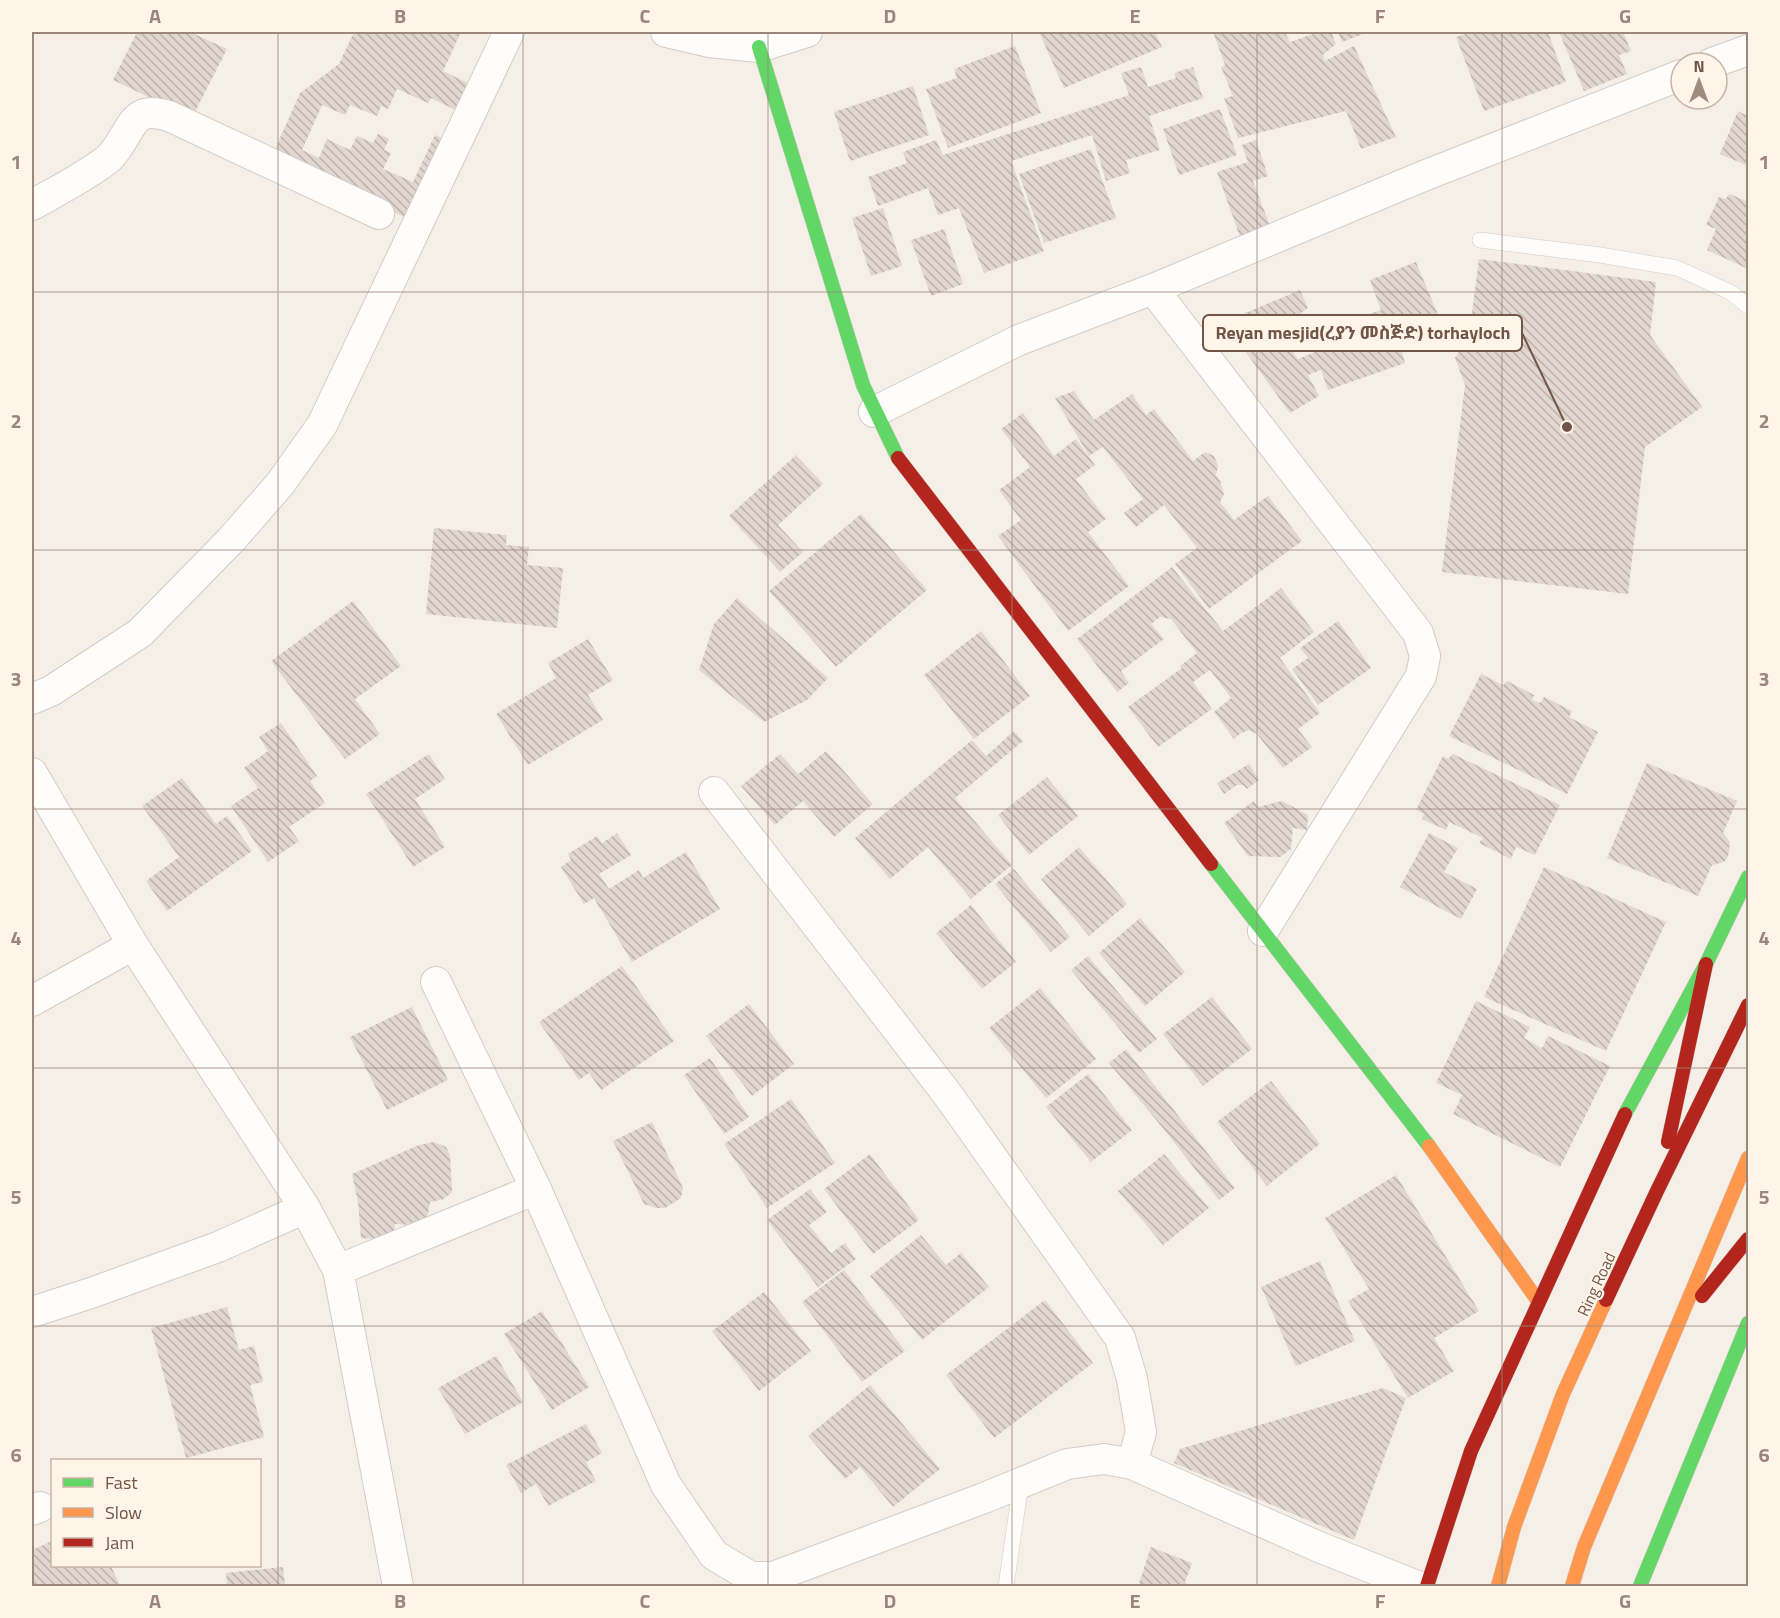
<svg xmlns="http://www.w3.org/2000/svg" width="1780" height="1618" viewBox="0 0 1780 1618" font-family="'Titillium Web','Noto Sans Ethiopic',sans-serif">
<defs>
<pattern id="building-back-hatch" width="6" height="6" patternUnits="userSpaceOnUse" patternTransform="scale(1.5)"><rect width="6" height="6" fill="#e2d7d0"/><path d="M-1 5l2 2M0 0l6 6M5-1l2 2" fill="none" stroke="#bcb1ab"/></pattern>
</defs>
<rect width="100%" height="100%" fill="#f5efe8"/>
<g fill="url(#building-back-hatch)">
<path d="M137,32H190L227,49L192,118L113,80Z"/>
<path d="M354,32H461L443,71L480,89L466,115L431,98L428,103L397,89L388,109L381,106L377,116L350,105L345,115L322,105L302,150L319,158L327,139L350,150L357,136L373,143L378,134L389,139L384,150L391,153L383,169L413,182L435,135L451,142L413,221L272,156L300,93L339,64Z"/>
<path d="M1039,32H1155L1162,47L1064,88Z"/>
<path d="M1213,32H1285L1290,42L1319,32H1331L1336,44L1323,55L1325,61L1354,46L1396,137L1361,149L1346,111L1238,138L1224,98L1233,96L1221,67L1225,65Z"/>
<path d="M1338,32H1368L1342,42Z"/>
<path d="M1471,32H1548L1566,82L1484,111L1456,37Z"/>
<path d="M1559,32H1623L1631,51L1619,55L1627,74L1584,91Z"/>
<path d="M1015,46L1041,113L948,148L926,89L957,78L954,69Z"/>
<path d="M1141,67L1148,87L1176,78L1174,73L1193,67L1203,98L1149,116L1160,150L1126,160L1130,173L1106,181L1092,135L1011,161L1044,251L984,273L959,208L938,215L928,188L878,206L868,177L907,163L903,152L936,140L943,155L1129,95L1121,73Z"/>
<path d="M913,86L929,135L850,161L834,112Z"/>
<path d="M1220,109L1237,155L1179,175L1163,129Z"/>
<path d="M1738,111L1748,116V166L1720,154Z"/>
<path d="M1256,140L1268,176L1253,181L1270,226L1240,237L1217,172L1248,162L1242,145Z"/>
<path d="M1091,149L1116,218L1044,243L1019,174Z"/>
<path d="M1730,194L1748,202V269L1707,250L1716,229L1706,225L1719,197L1725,199Z"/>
<path d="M883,208L902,266L871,276L852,218Z"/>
<path d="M944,229L963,284L931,296L911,240Z"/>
<path d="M1479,259L1656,282L1650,335L1702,407L1645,447L1628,594L1442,572L1465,385L1455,358L1469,336Z"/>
<path d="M1416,262L1447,336L1402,352L1405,363L1328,390L1321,370L1308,375L1319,396L1290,413L1224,322L1300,290L1308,308L1277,330L1298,359L1313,353L1308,334L1381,310L1370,280Z"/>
<path d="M1074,391L1094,420L1132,394L1146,415L1154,409L1193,461L1205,452L1214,456L1218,466L1216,475L1220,481L1224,494L1220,502L1234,520L1268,496L1302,541L1209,609L1175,564L1197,548L1164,505L1136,527L1124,513L1143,499L1103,447L1089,456L1055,398Z"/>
<path d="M1023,413L1054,456L1076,439L1095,465L1076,479L1106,519L1088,532L1129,586L1068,631L998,536L1021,520L999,490L1030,467L1001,429Z"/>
<path d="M796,455L823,484L778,525L803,552L780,572L729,516Z"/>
<path d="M861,514L927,590L836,667L769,591Z"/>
<path d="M434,528L507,535L506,545L529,547L527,565L563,568L557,628L426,614Z"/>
<path d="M1172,567L1223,631L1281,588L1314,632L1280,658L1320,713L1298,729L1312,747L1283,768L1257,734L1249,730L1241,733L1234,739L1214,712L1231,698L1210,670L1193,682L1212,709L1158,747L1128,707L1182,668L1180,666L1197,653L1171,619L1160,617L1151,624L1164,639L1121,671L1129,683L1117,692L1077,639Z"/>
<path d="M737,598L828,678L807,700L764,722L699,670L714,624Z"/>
<path d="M353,601L401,666L355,699L380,734L345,759L271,661Z"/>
<path d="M1338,621L1371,668L1318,705L1292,669L1308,658L1300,648Z"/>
<path d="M981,631L1030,696L974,739L924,675Z"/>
<path d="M588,639L613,680L588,695L603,720L528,765L496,714L556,678L548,663Z"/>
<path d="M1481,674L1503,685L1507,681L1534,695L1532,700L1540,703L1544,697L1572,711L1569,717L1598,732L1567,794L1449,736Z"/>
<path d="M281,723L317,776L310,781L325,803L289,827L299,841L268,862L231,806L258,788L244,768L268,751L259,737Z"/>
<path d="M1014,731L1023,741L955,798L1012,865L971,899L928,847L890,879L855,838L972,740L986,756Z"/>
<path d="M826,751L873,804L834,837L803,801L775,825L741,786L780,754L798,774Z"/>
<path d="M429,754L445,779L415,799L445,847L413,867L366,794Z"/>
<path d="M1453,754L1560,805L1535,855L1516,847L1511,859L1479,843L1483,838L1449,822L1446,830L1422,819L1424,814L1416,810L1443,756L1448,759Z"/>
<path d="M1647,763L1737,801L1723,833L1730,842L1728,857L1724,862L1712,865L1698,896L1607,858Z"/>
<path d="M1249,764L1259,780L1247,789L1243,785H1237L1224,794L1217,783Z"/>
<path d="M1047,777L1078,816L1029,855L998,815Z"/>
<path d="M182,778L216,824L227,816L252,851L167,911L146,881L179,857L142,806Z"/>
<path d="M1254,801L1258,807L1282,801L1308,815L1307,830L1293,828L1291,849L1280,857L1248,856L1224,823Z"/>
<path d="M617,833L631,855L599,874L609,889L639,870L643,878L686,852L720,909L632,962L594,898L584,904L561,867L571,860L568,854L597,836L602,843Z"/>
<path d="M1429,833L1458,848L1444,872L1477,889L1461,919L1400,887Z"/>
<path d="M1079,847L1127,904L1089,936L1041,879Z"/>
<path d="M1544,867L1666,922L1606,1051L1484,997Z"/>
<path d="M1014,869L1070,937L1051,952L995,884Z"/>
<path d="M971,905L1016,962L982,989L936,933Z"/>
<path d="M1140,918L1185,972L1145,1006L1099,953Z"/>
<path d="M1088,956L1157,1039L1139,1053L1071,970Z"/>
<path d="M622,966L674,1041L601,1090L589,1073L579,1080L539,1022Z"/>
<path d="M1040,988L1096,1059L1046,1098L989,1028Z"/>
<path d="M1212,997L1252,1049L1203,1086L1163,1034Z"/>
<path d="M1476,1001L1530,1027L1524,1038L1542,1048L1548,1036L1610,1066L1560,1167L1453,1114L1462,1095L1436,1083Z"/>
<path d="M749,1004L794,1064L752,1096L706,1036Z"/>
<path d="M412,1007L448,1080L387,1110L350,1037Z"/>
<path d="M1126,1049L1235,1188L1219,1200L1166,1132L1109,1063Z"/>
<path d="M710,1058L749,1117L724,1134L684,1075Z"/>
<path d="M1088,1074L1132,1130L1091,1162L1046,1107Z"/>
<path d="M1271,1081L1320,1144L1267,1186L1217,1122Z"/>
<path d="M791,1099L835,1163L767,1208L724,1144Z"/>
<path d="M652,1122L683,1188L681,1198L665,1208H656L644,1204L613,1141Z"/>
<path d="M434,1142L446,1147L450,1155L452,1192L444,1199L430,1202L426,1226L395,1224L393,1240L361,1238L358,1202L352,1174L419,1145Z"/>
<path d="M870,1154L919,1220L873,1254L824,1189Z"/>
<path d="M1164,1154L1209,1208L1163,1245L1118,1191Z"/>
<path d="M1396,1175L1479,1311L1434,1338L1454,1371L1408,1398L1348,1301L1369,1289L1325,1218Z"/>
<path d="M810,1189L827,1212L809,1225L831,1253L845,1243L856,1259L818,1287L767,1220Z"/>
<path d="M921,1235L946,1265L961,1253L989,1287L922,1340L870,1276Z"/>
<path d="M1320,1261L1355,1341L1296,1366L1261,1287Z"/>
<path d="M844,1270L905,1351L862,1382L802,1302Z"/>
<path d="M764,1292L811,1351L759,1391L712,1331Z"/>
<path d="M1045,1300L1093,1363L994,1438L946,1375Z"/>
<path d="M227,1307L239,1350L254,1346L263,1382L250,1385L264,1437L186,1458L151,1328Z"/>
<path d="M542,1311L589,1387L552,1410L504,1334Z"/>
<path d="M496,1356L523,1402L465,1434L438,1388Z"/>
<path d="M870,1385L940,1469L893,1507L860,1467L845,1479L808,1436Z"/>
<path d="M1383,1388L1406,1398L1354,1540L1174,1463L1180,1449Z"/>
<path d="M586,1424L602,1453L586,1462L596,1481L548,1506L536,1484L521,1493L506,1465Z"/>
<path d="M52,1541V1566H111L120,1586H32V1550Z"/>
<path d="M1151,1547L1192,1563L1185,1582L1188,1586H1138Z"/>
<path d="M283,1567L285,1586H227L226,1573Z"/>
</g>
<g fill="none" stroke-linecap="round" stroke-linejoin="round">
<g stroke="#d4cbc5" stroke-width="16">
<g id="lane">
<path d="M1480,240L1600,255L1677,268L1730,292L1748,306"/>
<path d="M1006,1586L1021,1483"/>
</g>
</g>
<g stroke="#d4cbc5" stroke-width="32">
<g id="street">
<path d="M666,32L709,42L759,47L807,32"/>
<path d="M1712,63L1748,50"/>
<path d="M32,205C57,191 85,177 108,159C122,147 130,120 142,115C150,111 161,114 169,116L379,214"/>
<path d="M1153,289L1418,633L1425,656L1421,676L1263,931"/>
<path d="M874,412L1019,340L1153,289L1421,177L1681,75"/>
<path d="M32,699L51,691L140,633L231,540L280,484L322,425L509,32"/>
<path d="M32,773L133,945L305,1208L338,1270L398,1586"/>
<path d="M714,792L948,1095L1120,1338L1132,1379L1141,1432L1132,1464"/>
<path d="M436,982L536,1189L666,1485L714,1555L751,1577H773L984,1498L1067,1464L1104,1459L1132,1464L1319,1547L1417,1586"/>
<path d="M32,1001L133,945"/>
<path d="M338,1270L536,1189"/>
<path d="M32,1312L91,1293L218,1247L305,1208"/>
<path d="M32,1510L40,1507"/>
</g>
</g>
<g stroke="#d4cac4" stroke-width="15">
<g id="fast">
<path d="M759,47L863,385L898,458"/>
<path d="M1211,864L1429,1146"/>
<path d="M1625,1114L1706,964L1748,877"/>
<path d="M1640,1586L1748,1323"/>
</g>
</g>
<g stroke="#d4cac4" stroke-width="15">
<g id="slow">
<path d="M1429,1146L1538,1301"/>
<path d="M1498,1586L1514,1527L1563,1394L1606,1300"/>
<path d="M1572,1586L1584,1547L1748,1158"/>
</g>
</g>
<g stroke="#d4cac4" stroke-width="15">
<g id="jam">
<path d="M898,458L1211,864"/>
<path d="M1668,1142L1706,964"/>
<path d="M1702,1296L1748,1239"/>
<path d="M1606,1300L1657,1191L1748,1005"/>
<path d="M1427,1586L1471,1451L1625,1114"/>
</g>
</g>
<use href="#lane" stroke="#fefdfc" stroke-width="15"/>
<use href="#street" stroke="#fefdfc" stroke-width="30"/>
<use href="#fast" stroke="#63d668" stroke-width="14"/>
<use href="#slow" stroke="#ff974d" stroke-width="14"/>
<use href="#jam" stroke="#b3261e" stroke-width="14"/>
</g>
<path fill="none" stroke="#9b867b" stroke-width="1.5" stroke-opacity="0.55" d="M278,32V1586M523,32V1586M768,32V1586M1012,32V1586M1257,32V1586M1502,32V1586M32,292H1748M32,550H1748M32,809H1748M32,1068H1748M32,1326H1748"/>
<g text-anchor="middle" stroke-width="4.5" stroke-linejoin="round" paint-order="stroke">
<g font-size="16" fill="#725549" stroke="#fff4e8">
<text transform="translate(1596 1284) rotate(-65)" y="6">Ring Road</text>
</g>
</g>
<path fill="none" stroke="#725549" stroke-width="2" d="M1567 427L1522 333"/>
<circle fill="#725549" stroke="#fff4e8" stroke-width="2" cx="1567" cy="427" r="6"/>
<rect fill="#fff4e8" stroke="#725549" stroke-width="2" x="1203" y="315" width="319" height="36" rx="6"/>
<g font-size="18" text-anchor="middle" font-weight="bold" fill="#725549">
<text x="1363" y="339">Reyan mesjid(ረያን መስጅድ) torhayloch</text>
</g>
<rect width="1780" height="1618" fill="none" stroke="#fff4e8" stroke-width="66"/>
<rect x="51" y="1459" width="210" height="108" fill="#fff4e8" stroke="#c7b4a8" stroke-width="1.5"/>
<rect x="63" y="1478" width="30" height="9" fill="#63d668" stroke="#c7b4a8" stroke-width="1.5"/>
<text x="105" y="1489" font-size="18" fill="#725549">Fast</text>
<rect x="63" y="1508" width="30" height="9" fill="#ff974d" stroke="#c7b4a8" stroke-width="1.5"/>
<text x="105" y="1519" font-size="18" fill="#725549">Slow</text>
<rect x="63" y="1538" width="30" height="9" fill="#b3261e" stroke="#c7b4a8" stroke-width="1.5"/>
<text x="105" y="1549" font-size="18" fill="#725549">Jam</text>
<g transform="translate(1699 81)"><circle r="28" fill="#fff4e8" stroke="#c7b4a8" stroke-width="1.5"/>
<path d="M0-4.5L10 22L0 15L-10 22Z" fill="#a08b81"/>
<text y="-9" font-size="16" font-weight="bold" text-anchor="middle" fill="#725549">N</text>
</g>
<rect x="33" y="33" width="1714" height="1552" fill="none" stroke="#9b867b" stroke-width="2"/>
<g font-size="20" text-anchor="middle" font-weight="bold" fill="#9b867b">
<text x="155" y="23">A</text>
<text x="400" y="23">B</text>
<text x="645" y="23">C</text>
<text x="890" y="23">D</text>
<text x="1135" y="23">E</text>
<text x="1380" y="23">F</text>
<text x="1625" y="23">G</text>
<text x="16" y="169">1</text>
<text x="1764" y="169">1</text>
<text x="16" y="428">2</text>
<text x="1764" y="428">2</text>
<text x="16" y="686">3</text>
<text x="1764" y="686">3</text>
<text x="16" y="945">4</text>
<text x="1764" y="945">4</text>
<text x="16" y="1204">5</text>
<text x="1764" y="1204">5</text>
<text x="16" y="1462">6</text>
<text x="1764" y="1462">6</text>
<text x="155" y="1608">A</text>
<text x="400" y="1608">B</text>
<text x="645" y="1608">C</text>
<text x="890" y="1608">D</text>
<text x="1135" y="1608">E</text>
<text x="1380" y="1608">F</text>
<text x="1625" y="1608">G</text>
</g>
</svg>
